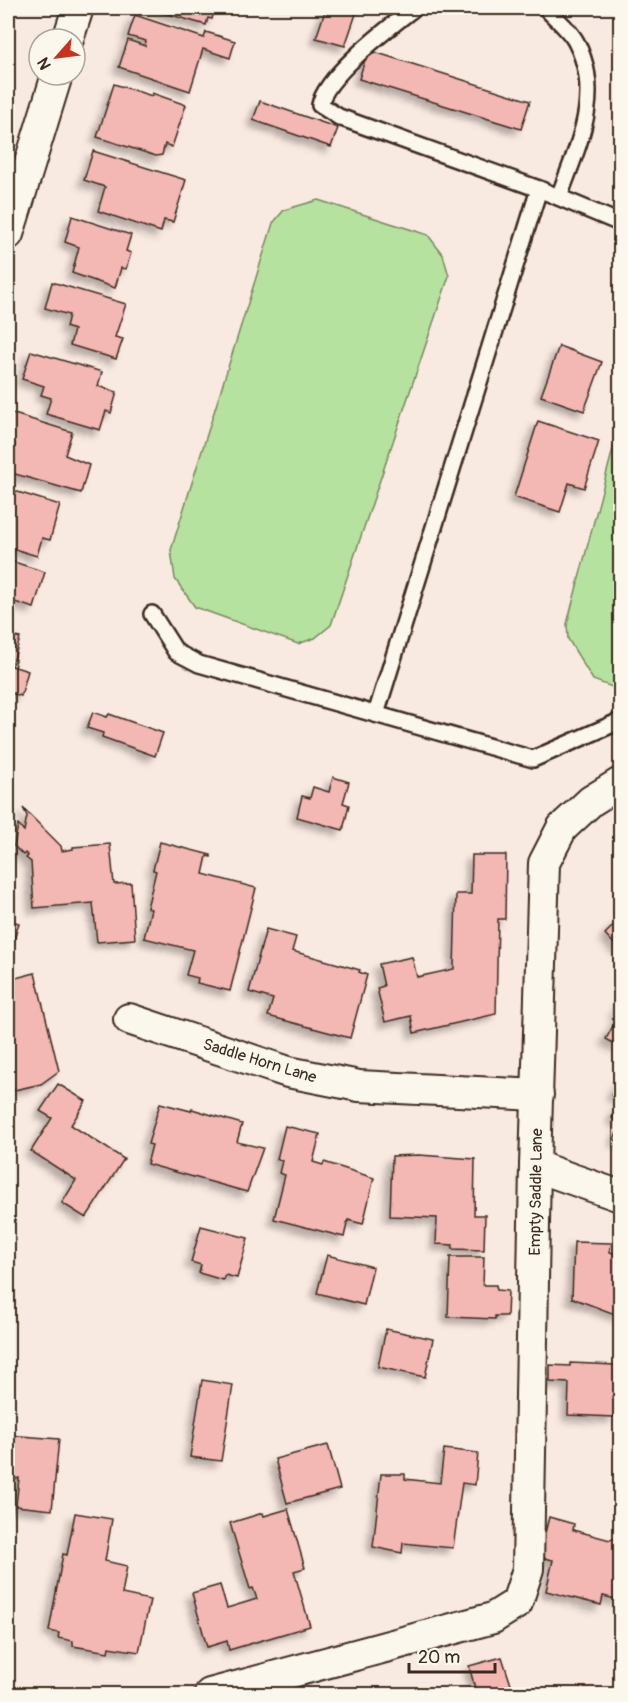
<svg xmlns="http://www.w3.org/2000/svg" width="628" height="1702" viewBox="0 0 628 1702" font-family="Pangolin,sans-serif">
<defs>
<filter id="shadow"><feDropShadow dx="-5.5" dy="5.5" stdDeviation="3" flood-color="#0004"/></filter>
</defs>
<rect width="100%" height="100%" fill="#f9eae1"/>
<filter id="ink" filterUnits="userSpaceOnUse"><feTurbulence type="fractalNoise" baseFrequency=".0167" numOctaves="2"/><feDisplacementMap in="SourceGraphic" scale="12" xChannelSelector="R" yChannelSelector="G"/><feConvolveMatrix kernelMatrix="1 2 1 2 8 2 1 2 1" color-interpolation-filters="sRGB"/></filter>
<g filter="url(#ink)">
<g fill="#b5e29f" stroke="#78865e" stroke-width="1.5">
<path d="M318,200L428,235L443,255L449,276L331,625L315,638L298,644L195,607L175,579L171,550L273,223L284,210Z"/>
<path d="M620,422V690L593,680L568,639L567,624Z"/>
</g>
<g fill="#f3b7b4" stroke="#3b2a1e" stroke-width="1.5" filter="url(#shadow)">
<path d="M147,8H215L212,19L208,18L206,25Z"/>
<path d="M326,8H358L345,46L316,38Z"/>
<path d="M135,15L204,38L206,32L235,41L230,58L203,49L190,91L119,67L128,40L145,46L146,41L128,36Z"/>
<path d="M368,50L530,101L521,129L359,79Z"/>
<path d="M114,84L152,96V93L186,105L172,147L165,144L162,155L156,156L97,137Z"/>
<path d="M260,101L338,128L331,147L253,120Z"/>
<path d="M93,151L186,180L173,222L164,220L161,232L98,211L105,187L84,180Z"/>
<path d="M72,216L131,235L126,251L131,253L126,269L121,268L115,288L72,273L79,247L65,242Z"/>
<path d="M52,282L126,304L115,337L123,339L116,359L70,345L74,330L66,327L69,315L45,308Z"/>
<path d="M559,346L602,362L584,411L541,396Z"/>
<path d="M31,351L102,372L98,386L117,392L111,413L106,411L100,430L46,414L51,398L41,395L44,386L22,379Z"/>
<path d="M11,413L72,432L65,455L89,465L81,493L8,472V447L14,449L15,444L8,442Z"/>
<path d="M538,421L599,441L584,488L569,483L560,512L514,497Z"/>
<path d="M8,489L60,505L50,540L42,538L37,556L8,547Z"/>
<path d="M8,560L45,572L34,608L12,601L8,606Z"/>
<path d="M8,634L20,638L12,666L28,671L21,696L8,692Z"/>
<path d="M93,712L107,717L109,714L163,733L155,756L102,737L103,733L87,728Z"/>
<path d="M333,777L349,782L343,803L349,805L343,830L297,817L302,796L310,798L313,787L329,792Z"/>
<path d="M23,808L61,846L62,851L73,849V847L110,844L114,884L131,883L135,939L97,942L93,903L34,908L31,862L26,858L28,856L25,853L23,855L14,846L18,825L24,831L27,816Z"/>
<path d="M160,842L211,855V857L207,856L203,874L256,888L230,991L197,983L198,978L186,975L193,950L144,938L151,909L147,908L156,871L153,870Z"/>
<path d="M472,855H506L505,919H498L496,1014L414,1033L411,1016L385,1022L377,988L384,986L379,964L412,957L417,977L454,969L456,894H471Z"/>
<path d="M620,919V950L605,934Z"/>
<path d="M8,920L19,923L8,960Z"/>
<path d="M266,929L296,937L292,951L360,970L359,972L367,975L350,1038L268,1016L273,999L249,992Z"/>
<path d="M35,973L59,1071L41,1084L10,1091L8,1084V980Z"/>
<path d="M620,1001V1047L606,1039L619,1015L615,1012Z"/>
<path d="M620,1078V1099L612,1094Z"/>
<path d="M58,1084L86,1101L71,1125L124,1159L86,1218L62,1203L76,1180L31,1151L52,1118L40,1111Z"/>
<path d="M620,1102V1122L612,1118Z"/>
<path d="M160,1103L191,1111L192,1109L242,1124L237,1142L263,1148L247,1192L147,1164L152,1145L148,1144Z"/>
<path d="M285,1126L320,1134L313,1162L323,1165L324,1162L374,1178L363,1224L348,1220L344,1237L274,1219L285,1175L279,1173L282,1161L277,1159Z"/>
<path d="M620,1127V1143L614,1139Z"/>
<path d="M419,1155L475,1159L474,1215H485L484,1250L452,1249L453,1245L436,1244L437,1218L390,1216L392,1156Z"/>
<path d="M201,1226L248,1238L237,1278L225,1275L223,1280L199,1273L201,1265L191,1262Z"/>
<path d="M574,1242L611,1243L610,1252L620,1255V1316L572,1298Z"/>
<path d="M327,1255L373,1267L364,1305L317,1293Z"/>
<path d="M450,1257H484L483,1285H496L497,1290L508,1291L507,1316H495V1319L448,1317Z"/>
<path d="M386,1329L433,1339L425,1377L378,1367Z"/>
<path d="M570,1363L616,1365L617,1404H615L614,1417L568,1415L569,1383L550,1382V1365L570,1366Z"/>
<path d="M202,1380L233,1385L221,1461L190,1457Z"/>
<path d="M8,1435L59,1439L52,1510L16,1506L19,1478L8,1481Z"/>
<path d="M328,1445L340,1489L287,1503L275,1459Z"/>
<path d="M444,1449L478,1453L475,1485L462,1483L453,1548L403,1543L402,1553L373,1547L381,1474H405V1479L440,1483Z"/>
<path d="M288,1509L305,1568L294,1571L310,1626L229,1650L227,1641L207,1647L192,1593L220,1585L227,1608L257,1599L253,1588L250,1589L230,1523L263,1513L264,1516Z"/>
<path d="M75,1513L112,1519L105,1561L127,1566L122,1594L150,1600L139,1652L109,1647L108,1652L73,1646V1641L58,1638L59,1633L49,1631L63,1554L67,1555Z"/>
<path d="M549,1517L574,1524L573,1530L610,1540L620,1536V1600L603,1596L601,1605L546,1591L553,1560L539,1557Z"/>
<path d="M502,1657L514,1694H452L475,1688L469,1666Z"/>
</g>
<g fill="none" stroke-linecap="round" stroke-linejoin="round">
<g stroke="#3b2a1e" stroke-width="20">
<g id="lane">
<path d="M414,8C390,27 325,76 320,105L339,117L539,189L620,223"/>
<path d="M546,8C555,18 570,30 576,42C604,95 577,147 559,197"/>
<path d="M152,614L176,652L199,664L533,759L620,721"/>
<path d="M376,714L539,189"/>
</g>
</g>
<g stroke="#3b2a1e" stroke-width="34">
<g id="street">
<path d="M68,39L78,8"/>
<path d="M8,234L57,75"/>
<path d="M129,1019L288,1072L359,1086L538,1095"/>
<path d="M535,1166L620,1196"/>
<path d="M210,1694L493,1618L517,1603L528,1569L535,1166L544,863L562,828L591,801L620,783"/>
</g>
</g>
<use href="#lane" stroke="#fbf7ec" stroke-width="15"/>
<use href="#street" stroke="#fbf7ec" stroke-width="30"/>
</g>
</g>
<g text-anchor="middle" stroke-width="4.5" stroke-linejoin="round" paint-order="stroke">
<g font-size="16" fill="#3b2a1e" stroke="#fbf7ec">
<text transform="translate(260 1060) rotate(17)" y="6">Saddle Horn Lane</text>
<text transform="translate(535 1192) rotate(-89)" y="6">Empty Saddle Lane</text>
</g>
</g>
<rect width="628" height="1702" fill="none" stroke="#fbf7ec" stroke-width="30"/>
<rect x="15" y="15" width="598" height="1672" fill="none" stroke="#3b2a1e" stroke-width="2" filter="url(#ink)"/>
<g transform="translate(57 57) rotate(242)"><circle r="28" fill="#fbf7ec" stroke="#aea59a" stroke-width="1.5"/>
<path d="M0-4.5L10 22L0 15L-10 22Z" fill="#c8321e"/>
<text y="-9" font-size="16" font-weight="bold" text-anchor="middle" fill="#3b2a1e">N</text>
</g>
<path d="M409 1663v9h86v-9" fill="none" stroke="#3b2a1e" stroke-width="3"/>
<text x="418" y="1663" font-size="18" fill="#3b2a1e" stroke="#fbf7ec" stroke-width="4.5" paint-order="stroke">20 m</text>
</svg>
